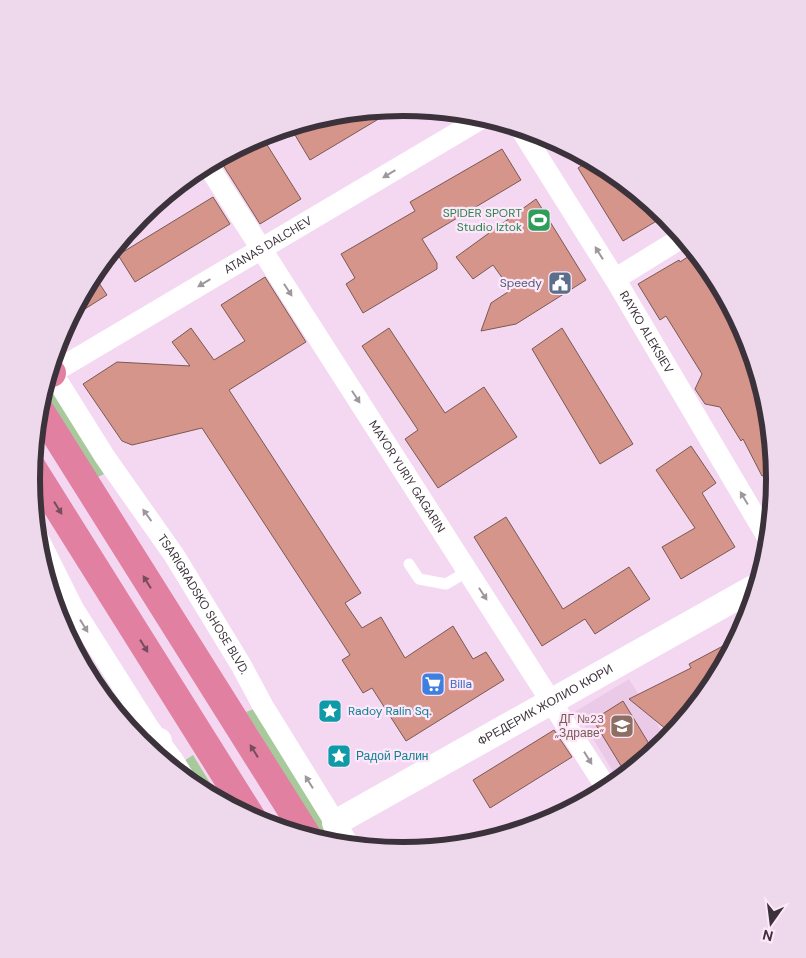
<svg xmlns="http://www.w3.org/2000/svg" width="806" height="958" viewBox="0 0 806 958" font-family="'DM Sans',sans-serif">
<rect width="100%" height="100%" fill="#f4d8f1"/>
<path fill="#ebcae8" d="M629,679L667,740L619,781L576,711Z"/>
<g fill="#a7c99b">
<path d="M46,380L104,474L96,478L43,391Z"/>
<path d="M254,709L339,844L326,842L246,712Z"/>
<path d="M193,755L221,801L203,792L184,761Z"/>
</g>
<g fill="#d6958a" stroke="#7a5953">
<path d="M397,108L310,160L292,130L305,122L331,114Z"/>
<path d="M264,140L301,199L260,224L223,165Z"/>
<path d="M502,149L521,180L422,239L437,263V269L363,313L346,284L355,278L341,254L415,211L410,202Z"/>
<path d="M590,160L610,170L665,216L623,241L578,168Z"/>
<path d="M213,197L230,224L135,282L118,255Z"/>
<path d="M536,199L586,280L516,324L481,331L491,303L511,290L493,265L473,279L456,257Z"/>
<path d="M695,252L714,275L705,281L748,352L751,351L759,377L754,384L768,407L774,470L762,476L743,439L741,441L720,407L705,404L695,389L702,374L666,316L660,320L638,284L679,260L680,262Z"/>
<path d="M93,274L107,295L69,319Z"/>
<path d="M265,277L306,342L229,390L361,593L345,603L362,628L381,617L405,658L453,626L473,659L486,652L504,680L406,741L372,688L363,693L342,660L350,655L341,641L202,428L132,445L122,441L83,384L117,362L190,366L172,342L191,328L214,360L245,341L221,305Z"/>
<path d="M389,328L445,413L484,387L517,437L438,488L405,439L418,430L362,346Z"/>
<path d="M562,328L633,444L600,464L532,349Z"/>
<path d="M691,446L716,483L702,493L735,547L681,579L662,547L695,528L656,470Z"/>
<path d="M506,517L563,609L629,567L650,599L595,634L585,619L542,646L474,537Z"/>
<path d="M738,638L712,686L672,734L629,699L691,668L689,664Z"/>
<path d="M623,701L654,752L626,774L593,720Z"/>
<path d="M554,730L572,757L490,808L473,780Z"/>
</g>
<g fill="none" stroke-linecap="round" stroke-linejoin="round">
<path stroke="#fff" stroke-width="11" d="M409,564L419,579L446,584L468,571"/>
<g stroke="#fff" stroke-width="21">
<path id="s1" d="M520,128L615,279L769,540"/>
<path id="s2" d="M207,164L607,789"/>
<path d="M615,279L683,237"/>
<path id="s3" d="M50,369L105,457L174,555L241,665L263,706L349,845"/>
<path id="s4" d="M52,373L484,117"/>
<path d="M37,536L73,608L149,728L173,760L185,779"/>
</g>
<g stroke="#fff" stroke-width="26">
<path d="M148,748L159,741"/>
<path id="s5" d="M335,823L757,586"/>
</g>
<g stroke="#e280a2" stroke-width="28">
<path d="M49,370L52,373"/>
<path d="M38,407L308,837"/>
<path d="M32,467L252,818"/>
</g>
</g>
<defs><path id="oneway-solid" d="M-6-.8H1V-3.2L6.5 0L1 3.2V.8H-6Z" transform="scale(1.25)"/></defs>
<g fill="#9e989d">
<use href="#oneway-solid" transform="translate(389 174) rotate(149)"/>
<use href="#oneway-solid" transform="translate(599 253) rotate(-122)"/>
<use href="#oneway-solid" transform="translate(204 283) rotate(149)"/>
<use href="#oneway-solid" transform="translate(288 290) rotate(57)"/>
<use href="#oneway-solid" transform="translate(356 397) rotate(57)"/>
<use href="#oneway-solid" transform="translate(744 498) rotate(-121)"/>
<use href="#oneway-solid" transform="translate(147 515) rotate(-126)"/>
<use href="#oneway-solid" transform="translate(483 594) rotate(57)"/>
<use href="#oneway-solid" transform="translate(84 626) rotate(58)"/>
<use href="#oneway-solid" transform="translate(588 758) rotate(58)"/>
<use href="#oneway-solid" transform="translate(309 782) rotate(-122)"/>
</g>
<g fill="#764d5f">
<use href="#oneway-solid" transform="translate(58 508) rotate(58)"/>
<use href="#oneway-solid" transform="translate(147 582) rotate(-122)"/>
<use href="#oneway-solid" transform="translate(144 646) rotate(58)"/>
<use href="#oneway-solid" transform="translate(254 751) rotate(-122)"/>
</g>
<defs>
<g id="stadium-square" transform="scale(1.25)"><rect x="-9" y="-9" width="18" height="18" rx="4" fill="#2e9e5b" stroke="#fee7fb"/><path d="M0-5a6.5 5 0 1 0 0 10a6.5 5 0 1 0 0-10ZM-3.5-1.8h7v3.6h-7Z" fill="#fff"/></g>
<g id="civic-square" transform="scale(1.25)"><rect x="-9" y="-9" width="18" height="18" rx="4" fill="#5c6f8a" stroke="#fee7fb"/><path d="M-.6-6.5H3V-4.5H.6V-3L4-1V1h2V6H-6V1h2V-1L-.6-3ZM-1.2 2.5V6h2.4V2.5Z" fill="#fff"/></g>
<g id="supermarket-square" transform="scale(1.25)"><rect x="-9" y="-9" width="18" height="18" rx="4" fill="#3f7fe0" stroke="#fee7fb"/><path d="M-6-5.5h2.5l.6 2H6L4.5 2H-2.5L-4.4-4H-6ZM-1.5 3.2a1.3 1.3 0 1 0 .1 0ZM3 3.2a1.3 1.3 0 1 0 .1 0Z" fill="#fff"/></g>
<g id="sight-square" transform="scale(1.25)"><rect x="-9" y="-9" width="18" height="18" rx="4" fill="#0f9aa8" stroke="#fee7fb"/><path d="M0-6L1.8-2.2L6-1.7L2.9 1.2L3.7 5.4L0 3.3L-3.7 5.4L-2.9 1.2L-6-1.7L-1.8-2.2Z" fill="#fff"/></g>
<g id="school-square" transform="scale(1.25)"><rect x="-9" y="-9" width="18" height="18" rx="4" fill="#8d6e63" stroke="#fee7fb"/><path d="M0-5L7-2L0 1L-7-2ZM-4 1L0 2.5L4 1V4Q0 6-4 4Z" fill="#fff"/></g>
</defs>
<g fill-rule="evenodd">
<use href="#stadium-square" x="539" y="220"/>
<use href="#civic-square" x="560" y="283"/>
<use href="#supermarket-square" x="433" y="684"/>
<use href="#sight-square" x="330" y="711"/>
<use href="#school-square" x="622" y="726"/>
<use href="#sight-square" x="339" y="756"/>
</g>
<g text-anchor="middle" stroke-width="4.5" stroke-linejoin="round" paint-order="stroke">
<g font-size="12" fill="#27864d" stroke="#fee7fb" text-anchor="end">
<text x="522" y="217">SPIDER SPORT<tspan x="522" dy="14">Studio Iztok</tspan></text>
</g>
<g font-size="12" fill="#3c323b" stroke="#fee7fb">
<text dy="4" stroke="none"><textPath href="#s4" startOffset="251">ATANAS DALCHEV</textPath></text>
<text dy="4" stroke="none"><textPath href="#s1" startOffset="240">RAYKO ALEKSIEV</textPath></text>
<text dy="4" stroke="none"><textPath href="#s2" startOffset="371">MAYOR YURIY GAGARIN</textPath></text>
<text dy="4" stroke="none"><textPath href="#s3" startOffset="281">TSARIGRADSKO SHOSE BLVD.</textPath></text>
<text dy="4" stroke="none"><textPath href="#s5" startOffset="241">ФРЕДЕРИК ЖОЛИО КЮРИ</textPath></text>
</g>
<g font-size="12" fill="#4e5e75" stroke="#fee7fb" text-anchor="end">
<text x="542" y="287">Speedy</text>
</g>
<g font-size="12" fill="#366cbe" stroke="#fee7fb" text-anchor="start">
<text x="450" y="688">Billa</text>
</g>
<g font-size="12" fill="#0d838f" stroke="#fee7fb" text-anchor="start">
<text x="348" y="715">Radoy Ralin Sq.</text>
<text x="356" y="760">Радой Ралин</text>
</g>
<g font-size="12" fill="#785e54" stroke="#fee7fb" text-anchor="end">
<text x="604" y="723">ДГ №23<tspan x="604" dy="14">„Здраве“</tspan></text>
</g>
</g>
<path d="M0 0H806V958H0ZM40 479a363 363 0 1 1 726 0a363 363 0 1 1-726 0Z" fill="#eed9ec" fill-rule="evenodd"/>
<path fill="none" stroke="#3c323b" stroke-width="6" d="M40 479a363 363 0 1 1 726 0a363 363 0 1 1-726 0Z"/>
<g transform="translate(771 923) rotate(194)" stroke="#fee7fb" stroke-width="4" paint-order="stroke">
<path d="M0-4L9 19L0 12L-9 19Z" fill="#3c323b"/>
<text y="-8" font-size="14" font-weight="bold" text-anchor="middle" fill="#3c323b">N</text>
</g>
</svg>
